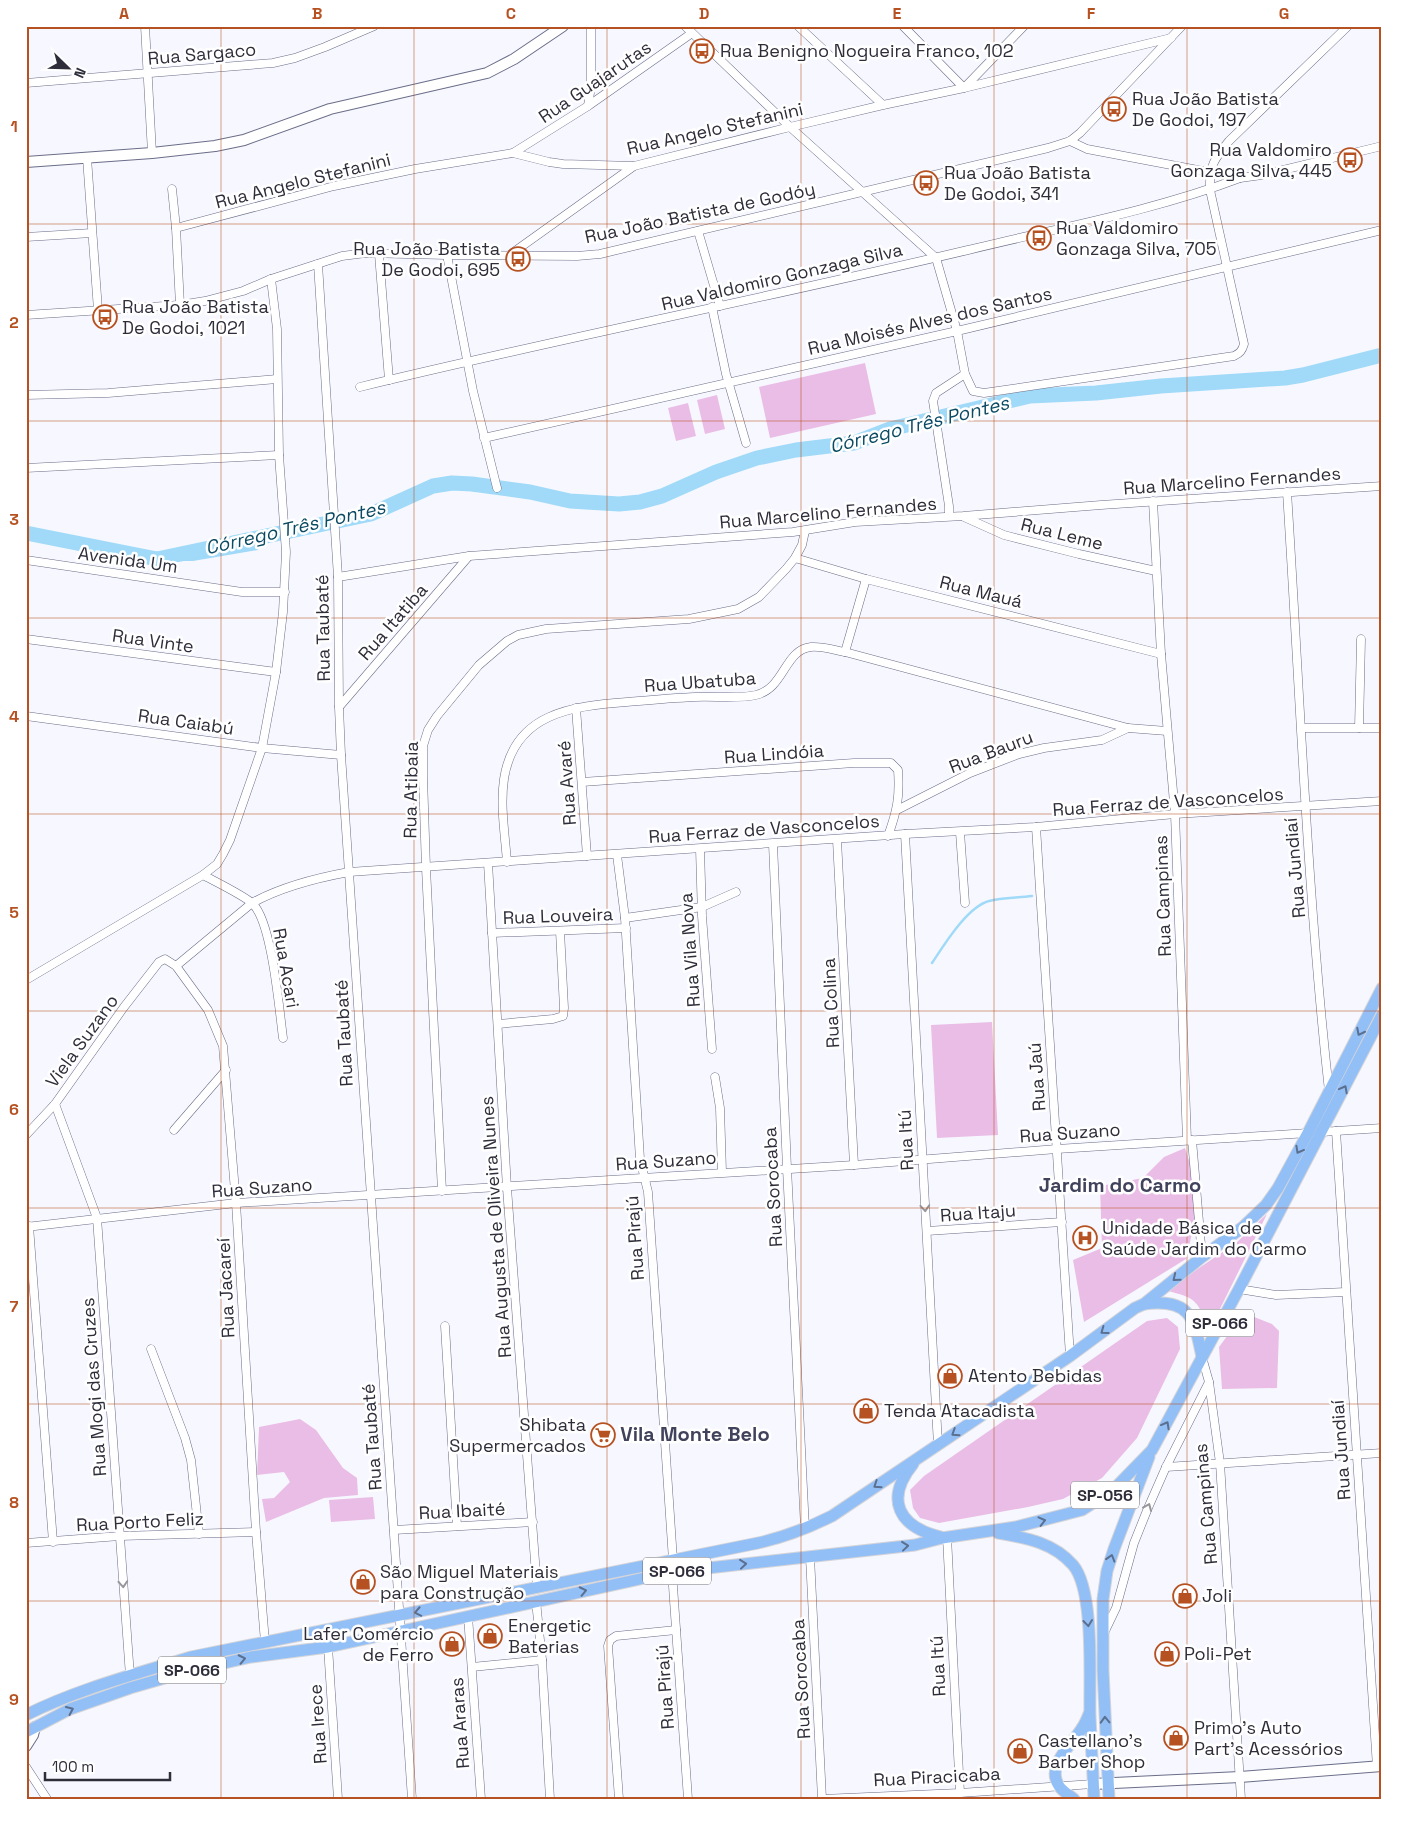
<svg xmlns="http://www.w3.org/2000/svg" width="1408" height="1825" viewBox="0 0 1408 1825" font-family="'Space Grotesk',sans-serif">
<rect width="100%" height="100%" fill="#f7f8ff"/>
<g fill="#eabde6">
<path d="M865,363L876,414L770,438L759,387Z"/>
<path d="M717,395L725,429L705,434L697,400Z"/>
<path d="M688,403L696,436L676,441L668,408Z"/>
<path d="M992,1022L998,1135L937,1138L931,1025Z"/>
<path d="M1185,1148L1194,1176L1197,1212L1186,1259L1084,1322L1073,1260L1102,1248L1100,1186L1143,1178L1164,1157Z"/>
<path d="M1267,1214L1211,1327H1207C1198,1300 1195,1298 1168,1291L1196,1270L1236,1243Z"/>
<path d="M1244,1313L1272,1324L1279,1331L1277,1388L1222,1389L1219,1347Z"/>
<path d="M1167,1318L1178,1327L1180,1349L1137,1438L1102,1478L1063,1499L1028,1507L939,1523L920,1518L913,1508L910,1490L924,1476L1147,1321Z"/>
<path d="M300,1419L316,1430L343,1468L357,1478L358,1495L324,1498L266,1522L262,1499L274,1498L290,1482L284,1472L257,1475L259,1427Z"/>
<path d="M373,1497L375,1519L331,1522L329,1500Z"/>
</g>
<path fill="#a0daf8" d="M260,540L258,550L193,561H141L102,553L103,550L146,559L194,557Z"/>
<g fill="none" stroke-linecap="round" stroke-linejoin="round">
<path stroke="#a0daf8" stroke-width="2.5" d="M932,963C944,945 967,907 989,901C1002,897 1018,898 1032,896"/>
<path stroke="#a0daf8" stroke-width="15" d="M26,533L157,559L371,514L433,486L452,483L472,484L530,492L570,501L619,504L640,502L662,496L716,472L757,458L796,450L854,443L890,429L1030,396L1096,393L1161,386L1285,378L1303,375L1382,355"/>
<g stroke="#6a6d88" stroke-width="9">
<g id="street">
<path d="M145,26L152,153"/>
<path d="M685,26L790,127L936,258L957,331L965,374L973,391L984,393L1234,356C1240,353 1242,351 1244,344L1210,190C1209,166 1214,159 1229,141L1348,26"/>
<path d="M798,26L883,105"/>
<path d="M903,26L964,88L1024,26"/>
<path d="M26,83L273,63L295,58L325,47L374,26"/>
<path d="M588,106L591,86V26"/>
<path d="M1070,141L1087,149L1240,178L1262,175L1382,146"/>
<path d="M513,153L588,106L692,33"/>
<path d="M87,158L98,310"/>
<path d="M172,189L176,228L180,305"/>
<path d="M176,228L334,186L415,169L513,153L549,162L563,164L634,166L790,127L883,105L964,88L1171,38"/>
<path d="M698,231L720,306"/>
<path d="M26,237L92,233"/>
<path d="M379,254L389,380"/>
<path d="M511,254L634,166"/>
<path d="M447,255L473,391L497,488"/>
<path d="M318,264L338,577L339,707L341,755C363,1103 390,1451 412,1799"/>
<path d="M712,307L726,374L746,443"/>
<path d="M26,315L180,305L205,301L243,291L271,279L342,256L366,253L447,255L577,256L600,254L1048,148L1070,141L1080,133L1182,26"/>
<path d="M360,387C562,338 766,298 968,250C1058,228 1153,211 1240,178"/>
<path d="M26,395L108,393L277,379"/>
<path d="M484,438L957,331L1382,230"/>
<path d="M26,468L279,455"/>
<path d="M1287,492C1300,692 1307,892 1329,1091"/>
<path d="M1153,501L1161,654L1175,814L1187,1140"/>
<path d="M949,516V506L933,401L936,393L965,374"/>
<path d="M964,517L1004,535L1079,554L1156,571"/>
<path d="M795,558L866,579L1161,654"/>
<path d="M26,560L242,592H285"/>
<path d="M338,577L469,556L793,532L855,522L963,516L1101,505L1382,486"/>
<path d="M26,639L276,672"/>
<path d="M845,652L866,579"/>
<path d="M339,707L469,556"/>
<path d="M576,708L587,856"/>
<path d="M26,716L262,748L341,755"/>
<path d="M1302,728H1382"/>
<path d="M1359,728L1361,639"/>
<path d="M582,782L854,763H891L898,770C900,797 897,811 888,836"/>
<path d="M897,810L970,773L1019,754L1044,748L1102,740L1128,728"/>
<path d="M1036,827L1070,1356"/>
<path d="M960,832L965,903"/>
<path d="M905,834L938,1445"/>
<path d="M837,840L854,1165"/>
<path d="M773,844L787,1168L805,1529"/>
<path d="M700,849L702,916L712,1049"/>
<path d="M617,855L625,918L640,1159L648,1192L673,1560"/>
<path d="M507,862C505,834 500,806 504,779C514,713 572,706 627,702C650,700 672,698 695,697C713,696 740,699 756,695C785,688 784,650 811,647C822,646 834,650 845,652L1128,728L1167,731"/>
<path d="M488,863L507,1188L537,1588"/>
<path d="M203,875C214,881 245,896 253,904C272,923 279,1008 283,1038"/>
<path d="M625,918L702,907L736,892"/>
<path d="M492,933L626,928"/>
<path d="M176,966L252,903C281,887 316,878 349,872L905,834L1036,827L1175,814L1382,801"/>
<path d="M26,980L203,875L217,864L223,854L230,840L262,748L276,672L283,612L286,552L279,455L277,329L271,279"/>
<path d="M498,1024L553,1019L563,1016L564,1008L560,931"/>
<path d="M715,1077L720,1108L722,1172"/>
<path d="M55,1104L97,1218L130,1676"/>
<path d="M174,1130L226,1070"/>
<path d="M1336,1131L1377,1767"/>
<path d="M1321,1132L1382,1128"/>
<path d="M26,1135L55,1104L124,1007L159,962L165,959L176,966L208,1010L223,1046L236,1203L256,1532L265,1642"/>
<path d="M1192,1140L1202,1257"/>
<path d="M442,1191L426,868L423,777V746L428,730L437,716L479,665L507,641L518,635L546,629L689,619L738,609L759,597L786,569L795,558L802,545L805,531"/>
<path d="M29,1226L53,1542"/>
<path d="M26,1227L236,1203L854,1165L1057,1149L1308,1133"/>
<path d="M927,1231L1062,1222"/>
<path d="M1239,1289L1276,1295L1346,1292"/>
<path d="M445,1326L457,1526"/>
<path d="M151,1349L185,1438L191,1460L199,1534"/>
<path d="M1202,1357L1209,1382L1220,1463L1241,1799"/>
<path d="M1166,1467L1382,1453"/>
<path d="M394,1530L533,1522"/>
<path d="M947,1537L960,1793"/>
<path d="M26,1543L120,1536L256,1532"/>
<path d="M810,1557L822,1799"/>
<path d="M672,1572L688,1799"/>
<path d="M536,1601L542,1660L550,1799"/>
<path d="M468,1616L481,1799"/>
<path d="M1105,1631L1116,1608L1134,1543L1148,1508L1166,1467L1209,1382"/>
<path d="M328,1647L338,1799"/>
<path d="M472,1667L542,1660"/>
<path d="M26,1767L47,1799"/>
<path d="M619,1799L608,1646L610,1640L616,1636L676,1630"/>
<path d="M822,1799L960,1793L1093,1784"/>
</g>
</g>
<g stroke="#6a6d88" stroke-width="12">
<g id="secondary">
<path d="M26,162L152,153L215,146L244,140L330,109L487,73L514,59L563,26"/>
<path d="M26,1746L33,1735L35,1727"/>
<path d="M1093,1784L1240,1777L1382,1766"/>
</g>
</g>
<g stroke="#d5d5d8" stroke-width="13">
<g id="primary">
<path d="M1144,1304C1191,1298 1194,1318 1202,1357"/>
<path d="M913,1464C884,1500 899,1527 941,1537"/>
<path d="M998,1533C1026,1538 1053,1542 1073,1565C1095,1591 1089,1680 1090,1715C1091,1743 1093,1771 1094,1799"/>
<path d="M26,1715C78,1689 136,1674 191,1657L758,1543C785,1537 808,1528 832,1516L1070,1356L1135,1308L1144,1304L1202,1257L1243,1227L1266,1205L1278,1188L1308,1133L1382,988"/>
<path d="M26,1732L70,1709L130,1688L189,1671L251,1657L328,1647L672,1572L915,1545L942,1538L1016,1527L1082,1510L1113,1490L1152,1450L1239,1289L1382,1015"/>
<path d="M1074,1799C1069,1795 1062,1791 1059,1786C1045,1765 1073,1744 1082,1728C1085,1724 1087,1719 1089,1714"/>
<path d="M1109,1799L1103,1670V1599L1107,1571L1114,1549L1149,1457"/>
</g>
</g>
<use href="#street" stroke="#fff" stroke-width="8"/>
<use href="#secondary" stroke="#fff" stroke-width="10"/>
<use href="#primary" stroke="#93bff7" stroke-width="11"/>
</g>
<defs><path id="oneway-chevron" d="M-2-3.5L2.5 0L-2 3.5" fill="none" stroke-width="1.6" stroke-linecap="round" stroke-linejoin="round" transform="scale(1.25)"/></defs>
<g stroke="#5b6f8f">
<use href="#oneway-chevron" transform="translate(1360 1032) rotate(117)"/>
<use href="#oneway-chevron" transform="translate(1344 1089) rotate(-62)"/>
<use href="#oneway-chevron" transform="translate(1299 1150) rotate(119)"/>
<use href="#oneway-chevron" transform="translate(1176 1278) rotate(141)"/>
<use href="#oneway-chevron" transform="translate(1104 1331) rotate(144)"/>
<use href="#oneway-chevron" transform="translate(1166 1425) rotate(-61)"/>
<use href="#oneway-chevron" transform="translate(955 1433) rotate(147)"/>
<use href="#oneway-chevron" transform="translate(877 1485) rotate(146)"/>
<use href="#oneway-chevron" transform="translate(1042 1521) rotate(-14)"/>
<use href="#oneway-chevron" transform="translate(905 1546) rotate(-6)"/>
<use href="#oneway-chevron" transform="translate(1111 1558) rotate(-73)"/>
<use href="#oneway-chevron" transform="translate(743 1564) rotate(-6)"/>
<use href="#oneway-chevron" transform="translate(583 1591) rotate(-12)"/>
<use href="#oneway-chevron" transform="translate(418 1612) rotate(169)"/>
<use href="#oneway-chevron" transform="translate(1088 1623) rotate(83)"/>
<use href="#oneway-chevron" transform="translate(242 1659) rotate(-12)"/>
<use href="#oneway-chevron" transform="translate(70 1710) rotate(-24)"/>
<use href="#oneway-chevron" transform="translate(1105 1720) rotate(-92)"/>
</g>
<g stroke="#96969c">
<use href="#oneway-chevron" transform="translate(925 1208) rotate(86)"/>
<use href="#oneway-chevron" transform="translate(1148 1507) rotate(-67)"/>
<use href="#oneway-chevron" transform="translate(123 1584) rotate(86)"/>
</g>
<path fill="none" stroke="#b65121" stroke-width="1" stroke-opacity="0.55" d="M221,26V1799M414,26V1799M607,26V1799M801,26V1799M994,26V1799M1187,26V1799M26,224H1382M26,421H1382M26,618H1382M26,814H1382M26,1011H1382M26,1208H1382M26,1404H1382M26,1601H1382"/>
<defs>
<g id="bus-ring" transform="scale(1.25)"><circle r="9.5" fill="#fff" stroke="#b65121" stroke-width="1.5"/><path d="M-5-6H5V4H4V6H2V4H-2V6H-4V4H-5ZM-3.5-4V0h7V-4ZM-3.5 1.2v1.5H-2V1.2ZM2 1.2v1.5H3.5V1.2Z" fill="#b65121"/></g>
<g id="hospital-ring" transform="scale(1.25)"><circle r="9.5" fill="#fff" stroke="#b65121" stroke-width="1.5"/><path d="M-5-5h3v3.5h4V-5h3V5h-3V1.5h-4V5h-3Z" fill="#b65121"/></g>
<g id="shop-ring" transform="scale(1.25)"><circle r="9.5" fill="#fff" stroke="#b65121" stroke-width="1.5"/><path d="M-5-2.5h2.3a2.7 3.5 0 0 1 5.4 0H5L5.5 6h-11ZM-1.5-2.5h3a1.5 2.3 0 0 0-3 0Z" fill="#b65121"/></g>
<g id="supermarket-ring" transform="scale(1.25)"><circle r="9.5" fill="#fff" stroke="#b65121" stroke-width="1.5"/><path d="M-6-5.5h2.5l.6 2H6L4.5 2H-2.5L-4.4-4H-6ZM-1.5 3.2a1.3 1.3 0 1 0 .1 0ZM3 3.2a1.3 1.3 0 1 0 .1 0Z" fill="#b65121"/></g>
</defs>
<g fill-rule="evenodd">
<use href="#bus-ring" x="702" y="51"/>
<use href="#bus-ring" x="1114" y="109"/>
<use href="#bus-ring" x="1350" y="160"/>
<use href="#bus-ring" x="926" y="183"/>
<use href="#bus-ring" x="1039" y="238"/>
<use href="#bus-ring" x="518" y="259"/>
<use href="#bus-ring" x="105" y="317"/>
<use href="#hospital-ring" x="1085" y="1238"/>
<use href="#shop-ring" x="950" y="1376"/>
<use href="#shop-ring" x="866" y="1411"/>
<use href="#supermarket-ring" x="603" y="1435"/>
<use href="#shop-ring" x="363" y="1582"/>
<use href="#shop-ring" x="1185" y="1596"/>
<use href="#shop-ring" x="490" y="1636"/>
<use href="#shop-ring" x="452" y="1644"/>
<use href="#shop-ring" x="1167" y="1654"/>
<use href="#shop-ring" x="1176" y="1738"/>
<use href="#shop-ring" x="1020" y="1751"/>
</g>
<g text-anchor="middle" stroke-width="5" stroke-linejoin="round" paint-order="stroke">
<g fill="#fff" stroke="#6c6d75" stroke-width="1">
<rect x="1186" y="1309.5" width="68" height="27" rx="4"/>
<rect x="1071" y="1481.5" width="68" height="27" rx="4"/>
<rect x="643" y="1557.5" width="68" height="27" rx="4"/>
<rect x="158" y="1656.5" width="68" height="27" rx="4"/>
</g>
<g font-size="16" font-weight="bold" fill="#2d2e3a">
<text x="1220" y="1329">SP-066</text>
<text x="1105" y="1501">SP-056</text>
<text x="677" y="1577">SP-066</text>
<text x="192" y="1676">SP-066</text>
</g>
<g font-size="18" fill="#2d2e3a" stroke="#fff" text-anchor="start">
<text x="720" y="57">Rua Benigno Nogueira Franco, 102</text>
<text x="1132" y="105">Rua João Batista<tspan x="1132" dy="21">De Godoi, 197</tspan></text>
<text x="1332" y="156" text-anchor="end">Rua Valdomiro<tspan x="1332" dy="21">Gonzaga Silva, 445</tspan></text>
<text x="944" y="179">Rua João Batista<tspan x="944" dy="21">De Godoi, 341</tspan></text>
<text x="1056" y="234">Rua Valdomiro<tspan x="1056" dy="21">Gonzaga Silva, 705</tspan></text>
<text x="500" y="255" text-anchor="end">Rua João Batista<tspan x="500" dy="21">De Godoi, 695</tspan></text>
<text x="122" y="313">Rua João Batista<tspan x="122" dy="21">De Godoi, 1021</tspan></text>
<text x="1102" y="1234">Unidade Básica de<tspan x="1102" dy="21">Saúde Jardim do Carmo</tspan></text>
<text x="968" y="1382">Atento Bebidas</text>
<text x="884" y="1417">Tenda Atacadista</text>
<text x="586" y="1431" text-anchor="end">Shibata<tspan x="586" dy="21">Supermercados</tspan></text>
<text x="380" y="1578">São Miguel Materiais<tspan x="380" dy="21">para Construção</tspan></text>
<text x="1202" y="1602">Joli</text>
<text x="508" y="1632">Energetic<tspan x="508" dy="21">Baterias</tspan></text>
<text x="434" y="1640" text-anchor="end">Lafer Comércio<tspan x="434" dy="21">de Ferro</tspan></text>
<text x="1184" y="1660">Poli-Pet</text>
<text x="1194" y="1734">Primo's Auto<tspan x="1194" dy="21">Part's Acessórios</tspan></text>
<text x="1038" y="1747">Castellano's<tspan x="1038" dy="21">Barber Shop</tspan></text>
</g>
<g font-size="18" fill="#2d2e3a" stroke="#fff">
<text transform="translate(202 54) rotate(-5)" y="6">Rua Sargaco</text>
<text transform="translate(595 82) rotate(-34)" y="6">Rua Guajarutas</text>
<text transform="translate(715 129) rotate(-13)" y="6">Rua Angelo Stefanini</text>
<text transform="translate(303 181) rotate(-14)" y="6">Rua Angelo Stefanini</text>
<text transform="translate(700 213) rotate(-12)" y="6">Rua João Batista de Godóy</text>
<text transform="translate(782 277) rotate(-13)" y="6">Rua Valdomiro Gonzaga Silva</text>
<text transform="translate(930 321) rotate(-13)" y="6">Rua Moisés Alves dos Santos</text>
<text transform="translate(1232 481) rotate(-4)" y="6">Rua Marcelino Fernandes</text>
<text transform="translate(828 513) rotate(-5)" y="6">Rua Marcelino Fernandes</text>
<text transform="translate(1062 534) rotate(14)" y="6">Rua Leme</text>
<text transform="translate(128 560) rotate(8)" y="6">Avenida Um</text>
<text transform="translate(981 592) rotate(14)" y="6">Rua Mauá</text>
<text transform="translate(393 622) rotate(-49)" y="6">Rua Itatiba</text>
<text transform="translate(323 628) rotate(-91)" y="6">Rua Taubaté</text>
<text transform="translate(153 641) rotate(8)" y="6">Rua Vinte</text>
<text transform="translate(700 682) rotate(-4)" y="6">Rua Ubatuba</text>
<text transform="translate(186 722) rotate(8)" y="6">Rua Caiabú</text>
<text transform="translate(991 752) rotate(-21)" y="6">Rua Bauru</text>
<text transform="translate(774 754) rotate(-4)" y="6">Rua Lindóia</text>
<text transform="translate(567 783) rotate(-94)" y="6">Rua Avaré</text>
<text transform="translate(411 790) rotate(-89)" y="6">Rua Atibaia</text>
<text transform="translate(1168 802) rotate(-4)" y="6">Rua Ferraz de Vasconcelos</text>
<text transform="translate(764 829) rotate(-4)" y="6">Rua Ferraz de Vasconcelos</text>
<text transform="translate(1295 868) rotate(-95)" y="6">Rua Jundiaí</text>
<text transform="translate(1163 896) rotate(-92)" y="6">Rua Campinas</text>
<text transform="translate(558 916) rotate(-2)" y="6">Rua Louveira</text>
<text transform="translate(690 950) rotate(-94)" y="6">Rua Vila Nova</text>
<text transform="translate(286 968) rotate(80)" y="6">Rua Acari</text>
<text transform="translate(831 1003) rotate(-93)" y="6">Rua Colina</text>
<text transform="translate(344 1033) rotate(-93)" y="6">Rua Taubaté</text>
<text transform="translate(82 1041) rotate(-54)" y="6">Viela Suzano</text>
<text transform="translate(1037 1077) rotate(-94)" y="6">Rua Jaú</text>
<text transform="translate(1070 1133) rotate(-4)" y="6">Rua Suzano</text>
<text transform="translate(906 1140) rotate(-93)" y="6">Rua Itú</text>
<text transform="translate(666 1161) rotate(-4)" y="6">Rua Suzano</text>
<text transform="translate(773 1187) rotate(-93)" y="6">Rua Sorocaba</text>
<text transform="translate(262 1188) rotate(-4)" y="6">Rua Suzano</text>
<text transform="translate(978 1213) rotate(-4)" y="6">Rua Itaju</text>
<text transform="translate(496 1227) rotate(-94)" y="6">Rua Augusta de Oliveira Nunes</text>
<text transform="translate(635 1238) rotate(-94)" y="6">Rua Pirajú</text>
<text transform="translate(226 1288) rotate(-93)" y="6">Rua Jacareí</text>
<text transform="translate(94 1387) rotate(-94)" y="6">Rua Mogi das Cruzes</text>
<text transform="translate(372 1437) rotate(-94)" y="6">Rua Taubaté</text>
<text transform="translate(1341 1450) rotate(-94)" y="6">Rua Jundiaí</text>
<text transform="translate(1206 1504) rotate(-95)" y="6">Rua Campinas</text>
<text transform="translate(462 1511) rotate(-3)" y="6">Rua Ibaité</text>
<text transform="translate(140 1522) rotate(-3)" y="6">Rua Porto Feliz</text>
<text transform="translate(938 1666) rotate(-93)" y="6">Rua Itú</text>
<text transform="translate(801 1679) rotate(-93)" y="6">Rua Sorocaba</text>
<text transform="translate(665 1687) rotate(-94)" y="6">Rua Pirajú</text>
<text transform="translate(460 1723) rotate(-94)" y="6">Rua Araras</text>
<text transform="translate(318 1724) rotate(-94)" y="6">Rua Irece</text>
<text transform="translate(937 1777) rotate(-3)" y="6">Rua Piracicaba</text>
</g>
<g font-size="19" font-style="italic" fill="#0a4a63" stroke="#fff">
<text transform="translate(919 424) rotate(-14)" y="7">Córrego Três Pontes</text>
<text transform="translate(295 527) rotate(-13)" y="7">Córrego Três Pontes</text>
</g>
<g font-size="20" font-weight="bold" fill="#41435c" stroke="#fff">
<text x="1120" y="1192">Jardim do Carmo</text>
<text x="695" y="1441">Vila Monte Belo</text>
</g>
</g>
<rect width="1408" height="1825" fill="none" stroke="#ffffff" stroke-width="55"/>
<g transform="translate(68 68) rotate(113)" stroke="#ffffff" stroke-width="4" paint-order="stroke">
<path d="M0-4L9 19L0 12L-9 19Z" fill="#2d2e3a"/>
<text y="-8" font-size="14" font-weight="bold" text-anchor="middle" fill="#2d2e3a">N</text>
</g>
<path d="M45 1772v8h125v-8" fill="none" stroke="#2d2e3a" stroke-width="2.5"/>
<text x="52" y="1772" font-size="15" fill="#2d2e3a" stroke="#ffffff" stroke-width="4" paint-order="stroke">100 m</text>
<rect x="28" y="28" width="1352" height="1770" fill="none" stroke="#b65121" stroke-width="2"/>
<g font-size="16" text-anchor="middle" font-weight="bold" fill="#b65121">
<text x="124" y="19">A</text>
<text x="317" y="19">B</text>
<text x="511" y="19">C</text>
<text x="704" y="19">D</text>
<text x="897" y="19">E</text>
<text x="1091" y="19">F</text>
<text x="1284" y="19">G</text>
<text x="14" y="132">1</text>
<text x="14" y="328">2</text>
<text x="14" y="525">3</text>
<text x="14" y="722">4</text>
<text x="14" y="918">5</text>
<text x="14" y="1115">6</text>
<text x="14" y="1312">7</text>
<text x="14" y="1508">8</text>
<text x="14" y="1705">9</text>
</g>
</svg>
